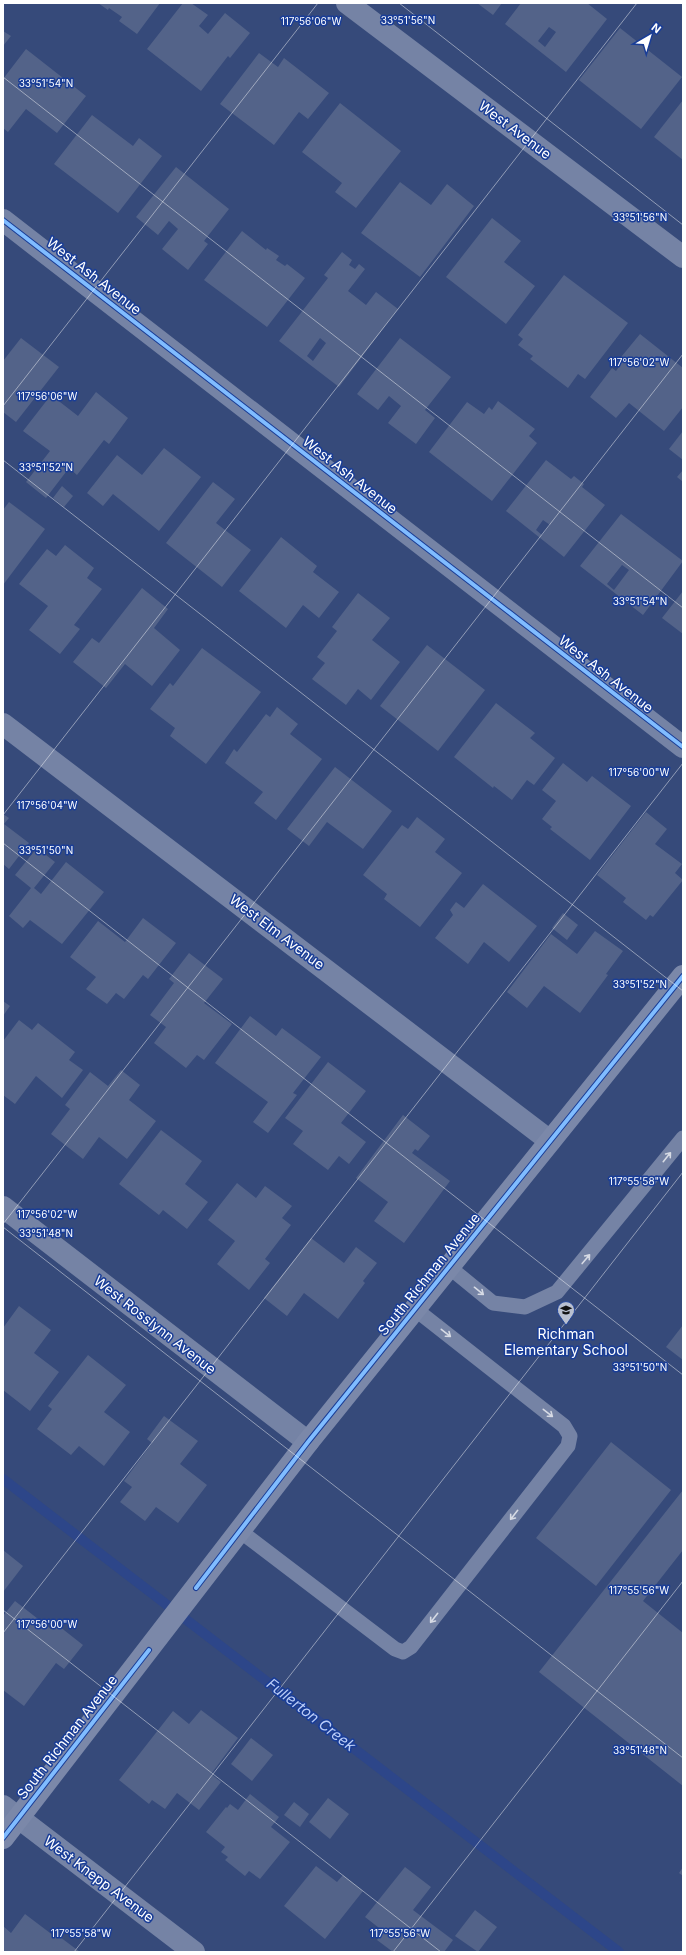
<svg xmlns="http://www.w3.org/2000/svg" width="686" height="1955" viewBox="0 0 686 1955" font-family="Inter,sans-serif">
<rect width="100%" height="100%" fill="#364a7a"/>
<g fill="none" stroke-linecap="round" stroke-linejoin="round">
<path stroke="#2d4689" stroke-width="10" d="M3,1479L619,1952"/>
</g>
<g fill="#536389" fill-rule="evenodd">
<path d="M98,3H160L137,34L119,21L122,17L109,8L108,10Z"/>
<path d="M183,3H191L208,15L199,26L208,34L225,13L250,33L230,58L228,56L201,91L147,49Z"/>
<path d="M477,3H502L493,15Z"/>
<path d="M521,3H587L607,19L566,72L505,24ZM549,27L556,32L545,47L538,41Z"/>
<path d="M620,28L682,77L641,129L579,80Z"/>
<path d="M3,31L11,36L3,46Z"/>
<path d="M26,49L86,96L57,133L26,109L8,132L3,128V79Z"/>
<path d="M259,53L278,67L284,58L329,93L308,119L299,112L274,145L220,104Z"/>
<path d="M683,100V160L654,137Z"/>
<path d="M340,103L401,151L356,208L335,192L342,183L302,152Z"/>
<path d="M92,115L133,146L139,138L162,156L118,213L54,164Z"/>
<path d="M176,167L229,209L204,241L208,244L188,270L162,249L178,229L169,221L158,235L136,217Z"/>
<path d="M400,182L431,205L447,184L474,206L420,277L361,233Z"/>
<path d="M492,218L521,241L504,262L535,286L506,324L446,277Z"/>
<path d="M242,231L266,250L267,248L279,256L276,260L285,266L287,264L305,278L267,327L204,280Z"/>
<path d="M342,252L352,260L349,265L355,269L359,264L365,269L348,291L366,305L376,292L398,309L339,387L279,341L328,278L324,275ZM320,338L326,343L313,361L307,356Z"/>
<path d="M564,275L628,323L585,379L578,374L568,388L530,359L533,356L518,345L523,339L518,335Z"/>
<path d="M640,334L683,368V407L664,431L629,403L616,418L590,397L612,368L616,371L621,364L617,362Z"/>
<path d="M21,338L59,367L16,422L3,412V361Z"/>
<path d="M400,338L451,377L425,410L435,418L416,444L388,423L401,406L389,396L378,410L357,394Z"/>
<path d="M96,392L128,418L109,444L104,440L77,475L69,468L46,498L26,482L50,451L23,431L51,395L78,416Z"/>
<path d="M498,401L535,429L529,436L537,443L492,501L429,452L467,402L484,414L489,407L492,410Z"/>
<path d="M683,431V460L669,449Z"/>
<path d="M164,448L201,477L159,531L113,494L103,506L87,493L117,455L142,475Z"/>
<path d="M546,460L571,479L574,476L584,484L582,487L605,505L564,557L506,511ZM543,520L550,525L542,535L536,530Z"/>
<path d="M683,470V482L677,477Z"/>
<path d="M213,482L235,499L216,523L251,550L222,587L166,543Z"/>
<path d="M62,486L73,496L64,507L53,498Z"/>
<path d="M9,502L45,529L3,585V510Z"/>
<path d="M621,514L683,561L643,615L580,566ZM622,565L629,570L614,590L607,584Z"/>
<path d="M281,537L317,566L313,572L339,592L319,618L303,605L286,628L239,591Z"/>
<path d="M65,545L94,568L87,578L102,589L74,625L80,629L60,654L29,630L48,606L19,584L47,549L56,556Z"/>
<path d="M142,588L168,609L154,628L180,650L152,686L125,664L106,688L73,662L92,638L99,643Z"/>
<path d="M683,591V634L662,618Z"/>
<path d="M358,593L390,618L372,640L400,662L371,700L358,689L346,705L312,679L325,663L317,657L337,631L332,627Z"/>
<path d="M427,645L485,690L438,751L380,706Z"/>
<path d="M202,648L261,692L206,764L170,736L175,728L150,709L170,683L173,686Z"/>
<path d="M496,703L535,733L530,738L555,758L534,785L527,780L512,800L494,786L493,788L454,757Z"/>
<path d="M277,707L298,724L290,734L322,759L276,820L254,803L263,792L225,763L234,749L237,752L266,714L270,717Z"/>
<path d="M563,763L587,782L592,776L631,806L590,860L550,829L552,827L542,819L556,801L542,790Z"/>
<path d="M335,767L392,811L363,849L327,822L309,846L287,829Z"/>
<path d="M646,812L667,829L655,844L682,864L675,873L683,880L653,917L650,915L646,920L623,902L626,898L597,875Z"/>
<path d="M3,814L9,818L4,824L29,843L9,869L3,864Z"/>
<path d="M417,817L445,839L435,852L462,873L420,927L384,899L387,894L363,875L402,825L408,829Z"/>
<path d="M37,848L55,862L34,888L41,894L66,862L104,892L62,944L30,920L23,928L9,916L31,888L15,875Z"/>
<path d="M483,884L537,926L509,962L484,942L468,964L435,938L453,915L450,910L456,902L464,908Z"/>
<path d="M563,913L578,925L567,940L552,928Z"/>
<path d="M143,918L176,943L148,979L143,975L124,999L116,993L107,1004L86,989L96,977L70,957L98,921L125,942Z"/>
<path d="M595,931L623,951L606,974L608,975L580,1013L544,986L527,1008L507,992L551,934L577,954Z"/>
<path d="M189,953L223,979L204,1003L232,1024L204,1060L197,1055L186,1068L154,1043L166,1027L150,1015L174,983L169,979Z"/>
<path d="M3,1001L10,1006L3,1016Z"/>
<path d="M250,1016L276,1036L282,1028L321,1057L293,1093L297,1095L268,1133L253,1122L268,1102L215,1063Z"/>
<path d="M19,1020L32,1030L38,1023L75,1052L69,1060L83,1070L62,1098L36,1076L15,1104L3,1095V1041Z"/>
<path d="M328,1062L366,1091L341,1123L366,1142L349,1164L339,1156L328,1170L293,1144L303,1131L285,1118Z"/>
<path d="M121,1070L140,1085L129,1100L156,1121L127,1159L99,1137L83,1159L51,1134L70,1109L65,1105L90,1072L108,1086Z"/>
<path d="M403,1115L430,1136L418,1151L415,1149L412,1153L450,1181L404,1243L374,1221L388,1202L356,1178Z"/>
<path d="M161,1130L202,1161L185,1184L208,1202L187,1229L163,1210L159,1215L119,1184Z"/>
<path d="M237,1183L256,1198L265,1186L292,1206L282,1218L291,1225L265,1259L270,1263L249,1290L217,1264L235,1241L208,1220Z"/>
<path d="M311,1238L344,1263L356,1247L377,1263L363,1281L365,1283L338,1319L304,1293L287,1316L264,1298Z"/>
<path d="M19,1306L51,1330L34,1353L59,1372L30,1411L3,1390V1328Z"/>
<path d="M683,1325V1360L666,1347Z"/>
<path d="M88,1355L126,1385L104,1412L130,1432L104,1466L79,1446L71,1455L37,1429L52,1409L48,1406Z"/>
<path d="M164,1416L198,1441L180,1464L207,1485L178,1523L156,1507L145,1521L120,1502L132,1487L124,1481L152,1443L147,1439Z"/>
<path d="M611,1442L671,1490L596,1586L536,1538Z"/>
<path d="M683,1490V1550L643,1601L683,1633V1786L539,1672Z"/>
<path d="M3,1550L23,1566L3,1592Z"/>
<path d="M15,1601L51,1629L55,1623L83,1645L64,1669L56,1663L24,1706L3,1690V1616Z"/>
<path d="M201,1710L238,1738L211,1774L221,1782L199,1810L177,1793L165,1809L152,1800L149,1804L119,1780L173,1711L189,1724Z"/>
<path d="M251,1738L273,1755L252,1781L231,1764Z"/>
<path d="M250,1794L279,1817L271,1827L290,1842L260,1879L249,1871L245,1876L225,1860L228,1857L221,1852L225,1847L206,1832L226,1807L227,1808L230,1804L238,1810Z"/>
<path d="M328,1798L349,1814L330,1839L309,1822Z"/>
<path d="M294,1802L309,1814L300,1827L284,1815Z"/>
<path d="M316,1866L337,1882L343,1875L363,1891L325,1939L284,1906Z"/>
<path d="M405,1867L431,1887L413,1910L453,1940L444,1952H393L377,1940L383,1931L365,1917Z"/>
<path d="M683,1867V1876L679,1873Z"/>
<path d="M475,1910L497,1927L478,1952L455,1936Z"/>
<path d="M25,1914L54,1936L56,1934L80,1952H3V1926L11,1933Z"/>
</g>
<g fill="none" stroke-linecap="round" stroke-linejoin="round">
<g stroke="#7583a5" stroke-width="15">
<path d="M449,1267L493,1303L525,1307L557,1292L683,1138"/>
<path d="M240,1531L395,1649L403,1652L411,1647L568,1446L570,1436L564,1426L415,1309"/>
</g>
<g stroke="#7583a5" stroke-width="22">
<path d="M347,3L683,257"/>
<path d="M3,220L683,747"/>
<path d="M3,724L550,1141"/>
<path d="M3,1207L308,1442"/>
<path d="M3,1806L194,1952"/>
</g>
<path stroke="#7b88a9" stroke-width="22" d="M3,1838L308,1442L683,976"/>
<g stroke="#193d97" stroke-width="6">
<g id="cycleway">
<path d="M3,220L683,747"/>
<path d="M196,1588L308,1442L683,976"/>
<path d="M3,1838L149,1650"/>
</g>
</g>
<use href="#cycleway" stroke="#80bcff" stroke-width="4"/>
</g>
<defs><path id="oneway-shaft" d="M-6 0H5M1.5-3L5.5 0L1.5 3" fill="none" stroke-width="1.6" stroke-linecap="round" stroke-linejoin="round"/></defs>
<g stroke="#d6dae4">
<use href="#oneway-shaft" transform="translate(667 1157) rotate(-51)"/>
<use href="#oneway-shaft" transform="translate(586 1259) rotate(-50)"/>
<use href="#oneway-shaft" transform="translate(479 1291) rotate(39)"/>
<use href="#oneway-shaft" transform="translate(446 1333) rotate(38)"/>
<use href="#oneway-shaft" transform="translate(548 1413) rotate(38)"/>
<use href="#oneway-shaft" transform="translate(514 1515) rotate(128)"/>
<use href="#oneway-shaft" transform="translate(434 1618) rotate(128)"/>
</g>
<path fill="none" stroke="#fff" stroke-width="1" stroke-opacity="0.45" d="M399,3L683,225M3,77L683,608M3,406L318,3M3,460L683,991M3,815L637,3M3,843L683,1375M3,1224L683,354M3,1227L683,1758M3,1610L441,1952M3,1633L683,763M74,1952L683,1172M393,1952L683,1581"/>
<defs>
<g id="school-pin" transform="scale(0.9)"><path d="M0 17L-7.5 6A9.5 9.5 0 1 1 7.5 6Z" fill="#b9c0d0" stroke="#193d97"/><path d="M0-5L7-2L0 1L-7-2ZM-4 1L0 2.5L4 1V4Q0 6-4 4Z" fill="#111"/></g>
</defs>
<g fill-rule="evenodd">
<use href="#school-pin" x="566" y="1310"/>
</g>
<g text-anchor="middle" stroke-width="3" stroke-linejoin="round" paint-order="stroke">
<g font-size="14" fill="#fff" stroke="#193d97">
<text transform="translate(515 130) rotate(37)" y="5">West Avenue</text>
<text transform="translate(94 276) rotate(38)" y="5">West Ash Avenue</text>
<text transform="translate(350 475) rotate(38)" y="5">West Ash Avenue</text>
<text transform="translate(606 674) rotate(38)" y="5">West Ash Avenue</text>
<text transform="translate(277 932) rotate(37)" y="5">West Elm Avenue</text>
<text transform="translate(429 1274) rotate(-51)" y="5">South Richman Avenue</text>
<text transform="translate(155 1325) rotate(38)" y="5">West Rosslynn Avenue</text>
<text transform="translate(67 1737) rotate(-52)" y="5">South Richman Avenue</text>
<text transform="translate(99 1879) rotate(37)" y="5">West Knepp Avenue</text>
</g>
<g font-size="14" fill="#fff" stroke="#193d97">
<text x="566" y="1339">Richman<tspan x="566" dy="16">Elementary School</tspan></text>
</g>
<g font-size="15" font-style="italic" fill="#baccf7" stroke="#193d97">
<text transform="translate(311 1715) rotate(38)" y="5">Fullerton Creek</text>
</g>
</g>
<g font-size="10" text-anchor="middle" fill="#fff" stroke="#193d97" stroke-width="3" stroke-linejoin="round" paint-order="stroke">
<text x="408" y="24">33°51'56"N</text>
<text x="311" y="25">117°56'06"W</text>
<text x="46" y="87">33°51'54"N</text>
<text x="640" y="221">33°51'56"N</text>
<text x="639" y="366">117°56'02"W</text>
<text x="47" y="400">117°56'06"W</text>
<text x="46" y="471">33°51'52"N</text>
<text x="640" y="605">33°51'54"N</text>
<text x="639" y="776">117°56'00"W</text>
<text x="47" y="809">117°56'04"W</text>
<text x="46" y="854">33°51'50"N</text>
<text x="640" y="988">33°51'52"N</text>
<text x="639" y="1185">117°55'58"W</text>
<text x="47" y="1218">117°56'02"W</text>
<text x="46" y="1237">33°51'48"N</text>
<text x="640" y="1371">33°51'50"N</text>
<text x="639" y="1594">117°55'56"W</text>
<text x="47" y="1628">117°56'00"W</text>
<text x="640" y="1754">33°51'48"N</text>
<text x="81" y="1937">117°55'58"W</text>
<text x="400" y="1937">117°55'56"W</text>
</g>
<rect width="686" height="1955" fill="none" stroke="#ffffff" stroke-width="8"/>
<g transform="translate(650 36) rotate(38)" stroke="#193d97" stroke-width="3" paint-order="stroke">
<path d="M0-3L7 15L0 10L-7 15Z" fill="#ffffff"/>
<text y="-6" font-size="11" font-weight="bold" text-anchor="middle" fill="#ffffff">N</text>
</g>
</svg>
